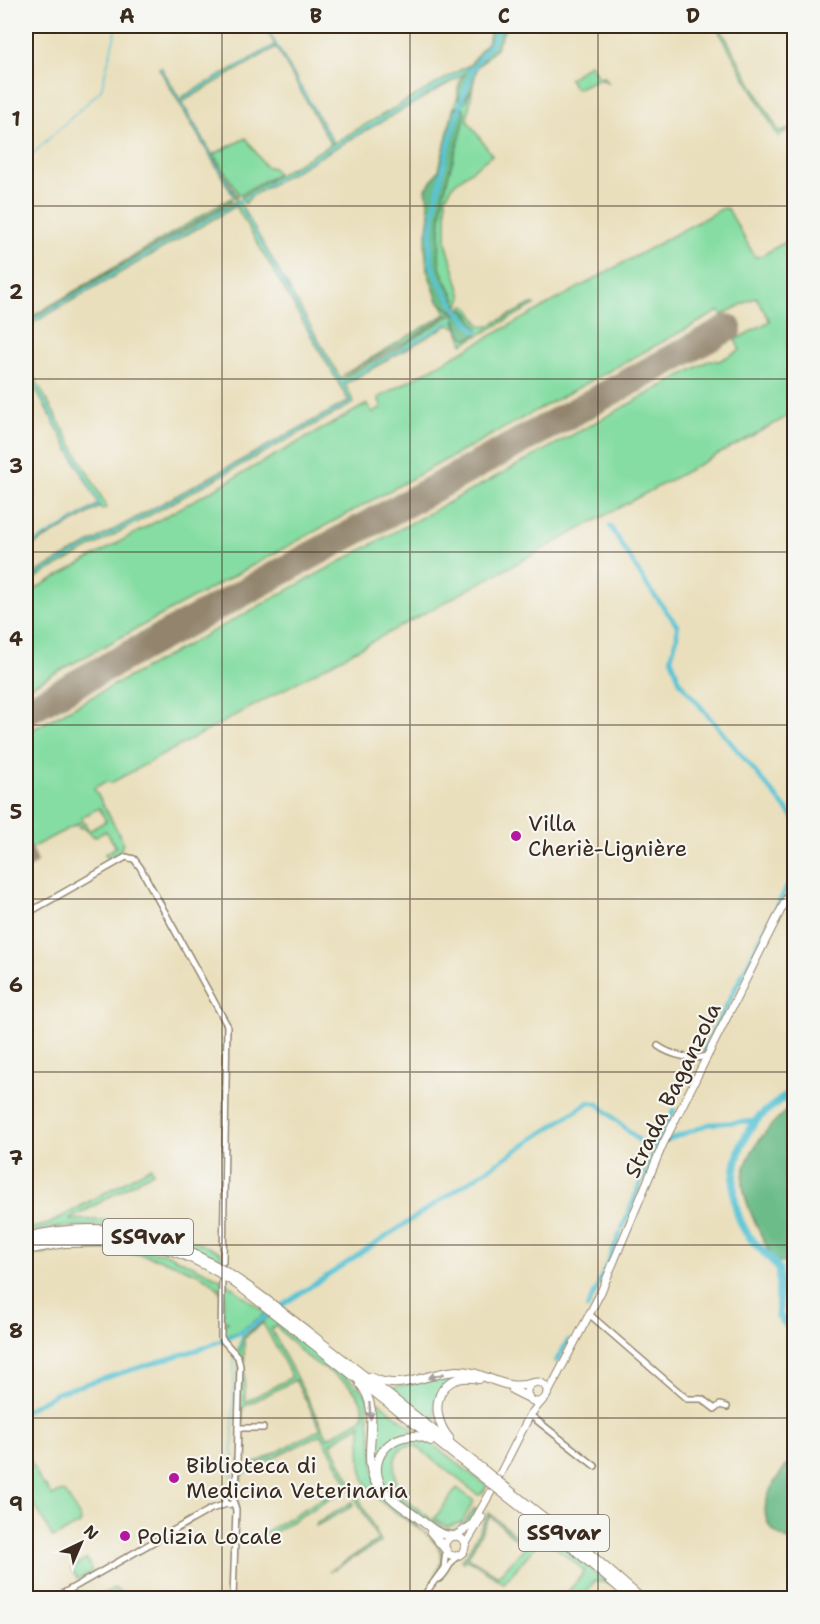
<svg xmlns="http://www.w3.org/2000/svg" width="820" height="1624" viewBox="0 0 820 1624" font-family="'Shantell Sans',sans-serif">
<rect width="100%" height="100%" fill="#f6f6f2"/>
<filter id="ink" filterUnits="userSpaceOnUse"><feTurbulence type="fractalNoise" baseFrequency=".0167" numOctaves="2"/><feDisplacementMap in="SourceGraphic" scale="12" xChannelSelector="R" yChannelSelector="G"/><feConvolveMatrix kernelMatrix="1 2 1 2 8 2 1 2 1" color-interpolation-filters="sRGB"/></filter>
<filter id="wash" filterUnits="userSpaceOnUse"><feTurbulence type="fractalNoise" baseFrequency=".008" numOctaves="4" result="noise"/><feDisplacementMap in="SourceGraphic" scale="24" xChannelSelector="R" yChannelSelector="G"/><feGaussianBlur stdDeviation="1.35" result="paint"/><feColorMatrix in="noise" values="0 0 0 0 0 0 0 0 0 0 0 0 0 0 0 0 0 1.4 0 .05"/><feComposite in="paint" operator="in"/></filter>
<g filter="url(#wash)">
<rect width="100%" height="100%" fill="#eadfbc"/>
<g fill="#85dda3" stroke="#608460" stroke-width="1.5" fill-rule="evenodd">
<path d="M265,26L334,143L331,144L276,47L184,101L182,97L275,45Z"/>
<path d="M716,26H719L779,132L794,128L778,136Z"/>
<path d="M590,64L599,78L602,76L609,83L600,78L576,89L569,79Z"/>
<path d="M467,66L465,74L251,196L245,204L241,197L249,192Z"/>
<path d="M161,67L237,197L235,199L159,68Z"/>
<path d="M473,85L467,120L492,155L454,184L446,196V242L462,297L458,308C457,295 444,282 440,269C438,260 441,193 446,186C448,168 468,121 463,108L457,106L453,110L459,93L460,101L465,103Z"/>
<path d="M246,138L265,166L273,168L277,174L239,195L214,154Z"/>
<path d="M231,198L232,200L208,215L26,320Z"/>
<path d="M238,200L341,379L401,347L456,312L455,321L463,337H472L478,329L466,311L459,310L464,305L470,309L480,325L487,327L531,304H536L463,344L457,327L448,325L345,384L354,403L26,583V578L349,401L236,206L26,327V322Z"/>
<path d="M723,208L728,209L755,257L761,256L794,237V413L111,783L105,782L94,788L123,841L121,850L108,858L105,854L116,847L106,831L95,837L85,829L78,827L85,823L89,831L106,821L99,808L82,817L83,821L29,849L26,842V733L710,360L719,361L740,350L735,340L770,321L756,297L722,315L719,311L26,689V594L367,404L373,413L382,407L378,398Z"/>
<path d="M442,305L451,311L455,310L409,340L343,375L446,314Z"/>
<path d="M26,363L107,507L102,510L100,507L26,549L99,504L26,372Z"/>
<path d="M151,1167L153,1172L69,1220C122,1217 167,1230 216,1250L221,1253V1261C158,1229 94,1217 26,1233V1229L49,1224Z"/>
<path d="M85,1245L165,1253L221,1279L220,1292C213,1280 199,1274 186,1269C135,1246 80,1246 26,1256V1253Z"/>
<path d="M224,1281L266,1313L238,1332L223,1337V1323H228V1321L223,1319Z"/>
<path d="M270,1316L362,1390L367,1397L376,1489L439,1545C446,1558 443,1565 435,1576L442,1560C439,1525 377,1515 364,1479C358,1463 361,1441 361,1424L331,1443L381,1542L329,1572L378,1540L321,1434L242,1474L239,1490L240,1459L241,1471L321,1429L295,1380L243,1407L242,1425L240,1424L239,1352L242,1337ZM263,1323L292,1377L245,1402L244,1338ZM276,1325C285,1336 295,1346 306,1356C325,1372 368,1386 363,1418L328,1438L271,1329Z"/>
<path d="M462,1373C438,1394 431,1394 437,1427L387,1389Z"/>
<path d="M379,1402L416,1431L396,1436L374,1463V1406Z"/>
<path d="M401,1438L428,1441L487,1486L482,1494L478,1495L416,1446C387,1442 395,1475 397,1493L444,1529C462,1532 466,1521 475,1508L477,1509L471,1522L455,1533C436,1530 425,1520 411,1509C379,1487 365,1466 401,1438Z"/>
<path d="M26,1452L43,1486L45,1485L52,1496L62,1491L65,1492L81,1520L80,1524L53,1538L26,1490Z"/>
<path d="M343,1486L346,1487L345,1490L252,1545H248L250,1541Z"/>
<path d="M457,1488L474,1501L462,1522L447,1527L434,1519Z"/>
<path d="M352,1502L353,1506L316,1526L317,1523Z"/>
<path d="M517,1509L608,1583L595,1581L582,1598H563L585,1571L543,1537L504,1583L468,1559L464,1562L461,1560L467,1554L489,1513L528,1546L540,1531ZM490,1516L525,1547L498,1576L468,1557Z"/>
<path d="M87,1559L92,1572L78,1579L71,1569Z"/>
<path d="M114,1588L129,1598H97Z"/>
</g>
<g fill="#6cbc89" stroke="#547354" stroke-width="1.5">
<path d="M492,26H506L496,49L477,67L472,89L462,103C447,86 477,57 486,44C490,39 490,32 492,26Z"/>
<path d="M460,106L464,109C468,125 448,167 446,186C441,192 438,258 440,267C444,281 453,292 458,305L452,311L438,301L427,269L425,246L430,216L426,189L439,170L453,110Z"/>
<path d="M461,309L466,311L478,329L477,334L468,339C458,336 456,322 455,314Z"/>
<path d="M794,1104V1266L773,1260C763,1237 746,1210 743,1185C740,1157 773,1120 794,1104Z"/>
<path d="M794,1458V1542C745,1526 768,1484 794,1458Z"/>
</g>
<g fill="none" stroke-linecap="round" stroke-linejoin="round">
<g stroke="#5ac4d5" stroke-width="1.5">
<path d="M266,26L295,78"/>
<path d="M161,68L189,117"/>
<path d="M297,81L317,115"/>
<path d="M183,98L273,47"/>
<path d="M319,119L332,142"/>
<path d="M191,120L213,159"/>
<path d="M26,160L101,90L117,26"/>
<path d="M215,162L234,195"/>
<path d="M242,210L341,384L451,321"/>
<path d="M454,319L459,313"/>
<path d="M26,325L475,65"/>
<path d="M26,367L37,389"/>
<path d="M39,392L65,439"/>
<path d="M67,442L100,505"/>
<path d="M26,547L98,506"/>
<path d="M26,580L351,402L341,384"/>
<path d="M237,1351L244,1330"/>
<path d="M232,1487L234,1357"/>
</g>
<g stroke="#5ac4d5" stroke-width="4.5">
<path d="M456,309C448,295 436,280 432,264C423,230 458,102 474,68C481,52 495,44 499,26"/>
<path d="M458,311L476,331"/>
<path d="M610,526L648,587L677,625V637L671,658L680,682L794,818"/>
<path d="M772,916L794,873"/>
<path d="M704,1050L770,920"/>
<path d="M622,1229L659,1137L674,1110"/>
<path d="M599,1283L620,1234"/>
<path d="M587,1308L597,1288"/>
<path d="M556,1361L568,1341"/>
<path d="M26,1410L59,1392L203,1348L242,1332L589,1102L598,1104L642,1143L653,1146L709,1124L755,1121"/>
</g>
<path stroke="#5ac4d5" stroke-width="8" d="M794,1090C782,1100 765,1109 755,1122C732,1150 726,1200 746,1232C754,1246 771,1255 779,1270V1316L786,1324L794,1325"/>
<path stroke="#92846d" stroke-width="12" d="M26,849L31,860L26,864"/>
<path stroke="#92846d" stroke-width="28" d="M26,711L728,328"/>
</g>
</g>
<g filter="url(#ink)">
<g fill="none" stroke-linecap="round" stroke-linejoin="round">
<g stroke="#92846d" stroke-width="8">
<g id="minor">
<path d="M26,914L126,857L134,859L140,867L227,1025L223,1262"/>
<path d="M658,1046C669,1054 696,1063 709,1054"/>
<path d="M222,1280L221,1338L238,1357L240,1366L236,1493L233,1500L236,1510L233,1598"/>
<path d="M589,1314L687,1399H702L715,1409L720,1405L727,1407"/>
<path d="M530,1415L595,1466"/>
<path d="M238,1428H263"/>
<circle cx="229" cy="1500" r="4.5"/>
<path d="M439,1579C448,1573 449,1561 458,1556"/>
<path d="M55,1598L211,1509L227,1504"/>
<path d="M422,1598L444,1568L446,1550"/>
</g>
</g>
<g stroke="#92846d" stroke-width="9">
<g id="major">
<circle cx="537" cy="1392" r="10"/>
<path d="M546,1397L601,1292L663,1144L794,884"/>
<path d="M499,1476L530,1415L542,1401"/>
<path d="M456,1535L472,1525L492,1490"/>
<circle cx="455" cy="1546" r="10"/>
<path d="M465,1545L482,1517"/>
</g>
</g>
<g stroke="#92846d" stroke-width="10">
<g id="highway">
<path d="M26,1237C158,1205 234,1274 331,1350C383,1390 434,1431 485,1471"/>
<path d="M26,1244C101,1225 181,1242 243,1289L481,1476"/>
<path d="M26,1250L64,1243L113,1242"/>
<path d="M370,1377C401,1393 425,1373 456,1371C486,1370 501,1393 533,1383"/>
<path d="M360,1384C386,1414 356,1459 380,1490"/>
<path d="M513,1390L529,1398"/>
<path d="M449,1438C426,1410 438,1370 479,1379"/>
<path d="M431,1441C401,1424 363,1454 382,1487C390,1500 406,1509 417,1517C428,1526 439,1536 454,1536"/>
<path d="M431,1532L446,1550"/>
</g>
</g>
<use href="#minor" stroke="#fff" stroke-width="5"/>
<use href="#major" stroke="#fff" stroke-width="7"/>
<use href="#highway" stroke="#fff" stroke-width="8"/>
<g stroke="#92846d" stroke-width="10" stroke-linecap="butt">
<g id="highway-bridge">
<path d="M485,1471L589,1553L641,1598"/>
<path d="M481,1476L569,1545L631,1598"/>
</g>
</g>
<use href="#highway-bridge" stroke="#fff" stroke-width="8"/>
</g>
<defs><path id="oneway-solid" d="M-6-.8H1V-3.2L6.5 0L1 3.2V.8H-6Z" transform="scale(1.5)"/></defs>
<g fill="#a79f9a">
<use href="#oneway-solid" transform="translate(436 1376) rotate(164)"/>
<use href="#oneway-solid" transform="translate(370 1411) rotate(86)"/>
</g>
</g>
<path fill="none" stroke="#3b2a1e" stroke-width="1.5" stroke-opacity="0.55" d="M222,26V1598M410,26V1598M598,26V1598M26,206H794M26,379H794M26,552H794M26,725H794M26,899H794M26,1072H794M26,1245H794M26,1418H794"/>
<g fill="#b5179e" stroke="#f6f6f2" stroke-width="2">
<circle cx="516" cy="836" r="6"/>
<circle cx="174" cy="1478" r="6"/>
<circle cx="125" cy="1536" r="6"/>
</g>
<g text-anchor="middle" stroke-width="4.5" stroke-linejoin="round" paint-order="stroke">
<g fill="#f6f6f2" stroke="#73675e" stroke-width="1.5">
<rect x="103" y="1219" width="90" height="36" rx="4.5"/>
<rect x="519" y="1515" width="90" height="36" rx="4.5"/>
</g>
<g font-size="21" font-weight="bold" fill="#3b2a1e">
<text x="148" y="1244">SS9var</text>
<text x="564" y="1540">SS9var</text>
</g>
<g font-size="22" fill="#3b2a1e" stroke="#f6f6f2" text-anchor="start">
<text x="528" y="831">Villa<tspan x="528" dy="25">Cheriè-Lignière</tspan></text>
<text x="186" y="1473">Biblioteca di<tspan x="186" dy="25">Medicina Veterinaria</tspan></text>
<text x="137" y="1544">Polizia Locale</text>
</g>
<g font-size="22" fill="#3b2a1e" stroke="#f6f6f2">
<text transform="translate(672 1090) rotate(-64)" y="8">Strada Baganzola</text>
</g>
</g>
<rect width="820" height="1624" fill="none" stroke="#f6f6f2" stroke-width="66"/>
<g transform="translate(81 1543) rotate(44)" stroke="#f6f6f2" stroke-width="4.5" paint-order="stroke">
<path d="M0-4.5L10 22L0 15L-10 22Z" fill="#3b2a1e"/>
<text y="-9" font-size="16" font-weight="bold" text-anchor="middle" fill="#3b2a1e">N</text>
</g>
<rect x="33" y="33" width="754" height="1558" fill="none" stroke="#3b2a1e" stroke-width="2"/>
<g font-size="20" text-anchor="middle" font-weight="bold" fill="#3b2a1e">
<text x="127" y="23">A</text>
<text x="316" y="23">B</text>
<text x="504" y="23">C</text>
<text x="693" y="23">D</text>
<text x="16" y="126">1</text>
<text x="16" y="299">2</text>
<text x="16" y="473">3</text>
<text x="16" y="646">4</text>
<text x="16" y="819">5</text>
<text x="16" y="992">6</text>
<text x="16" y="1165">7</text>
<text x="16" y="1338">8</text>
<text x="16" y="1511">9</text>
</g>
</svg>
